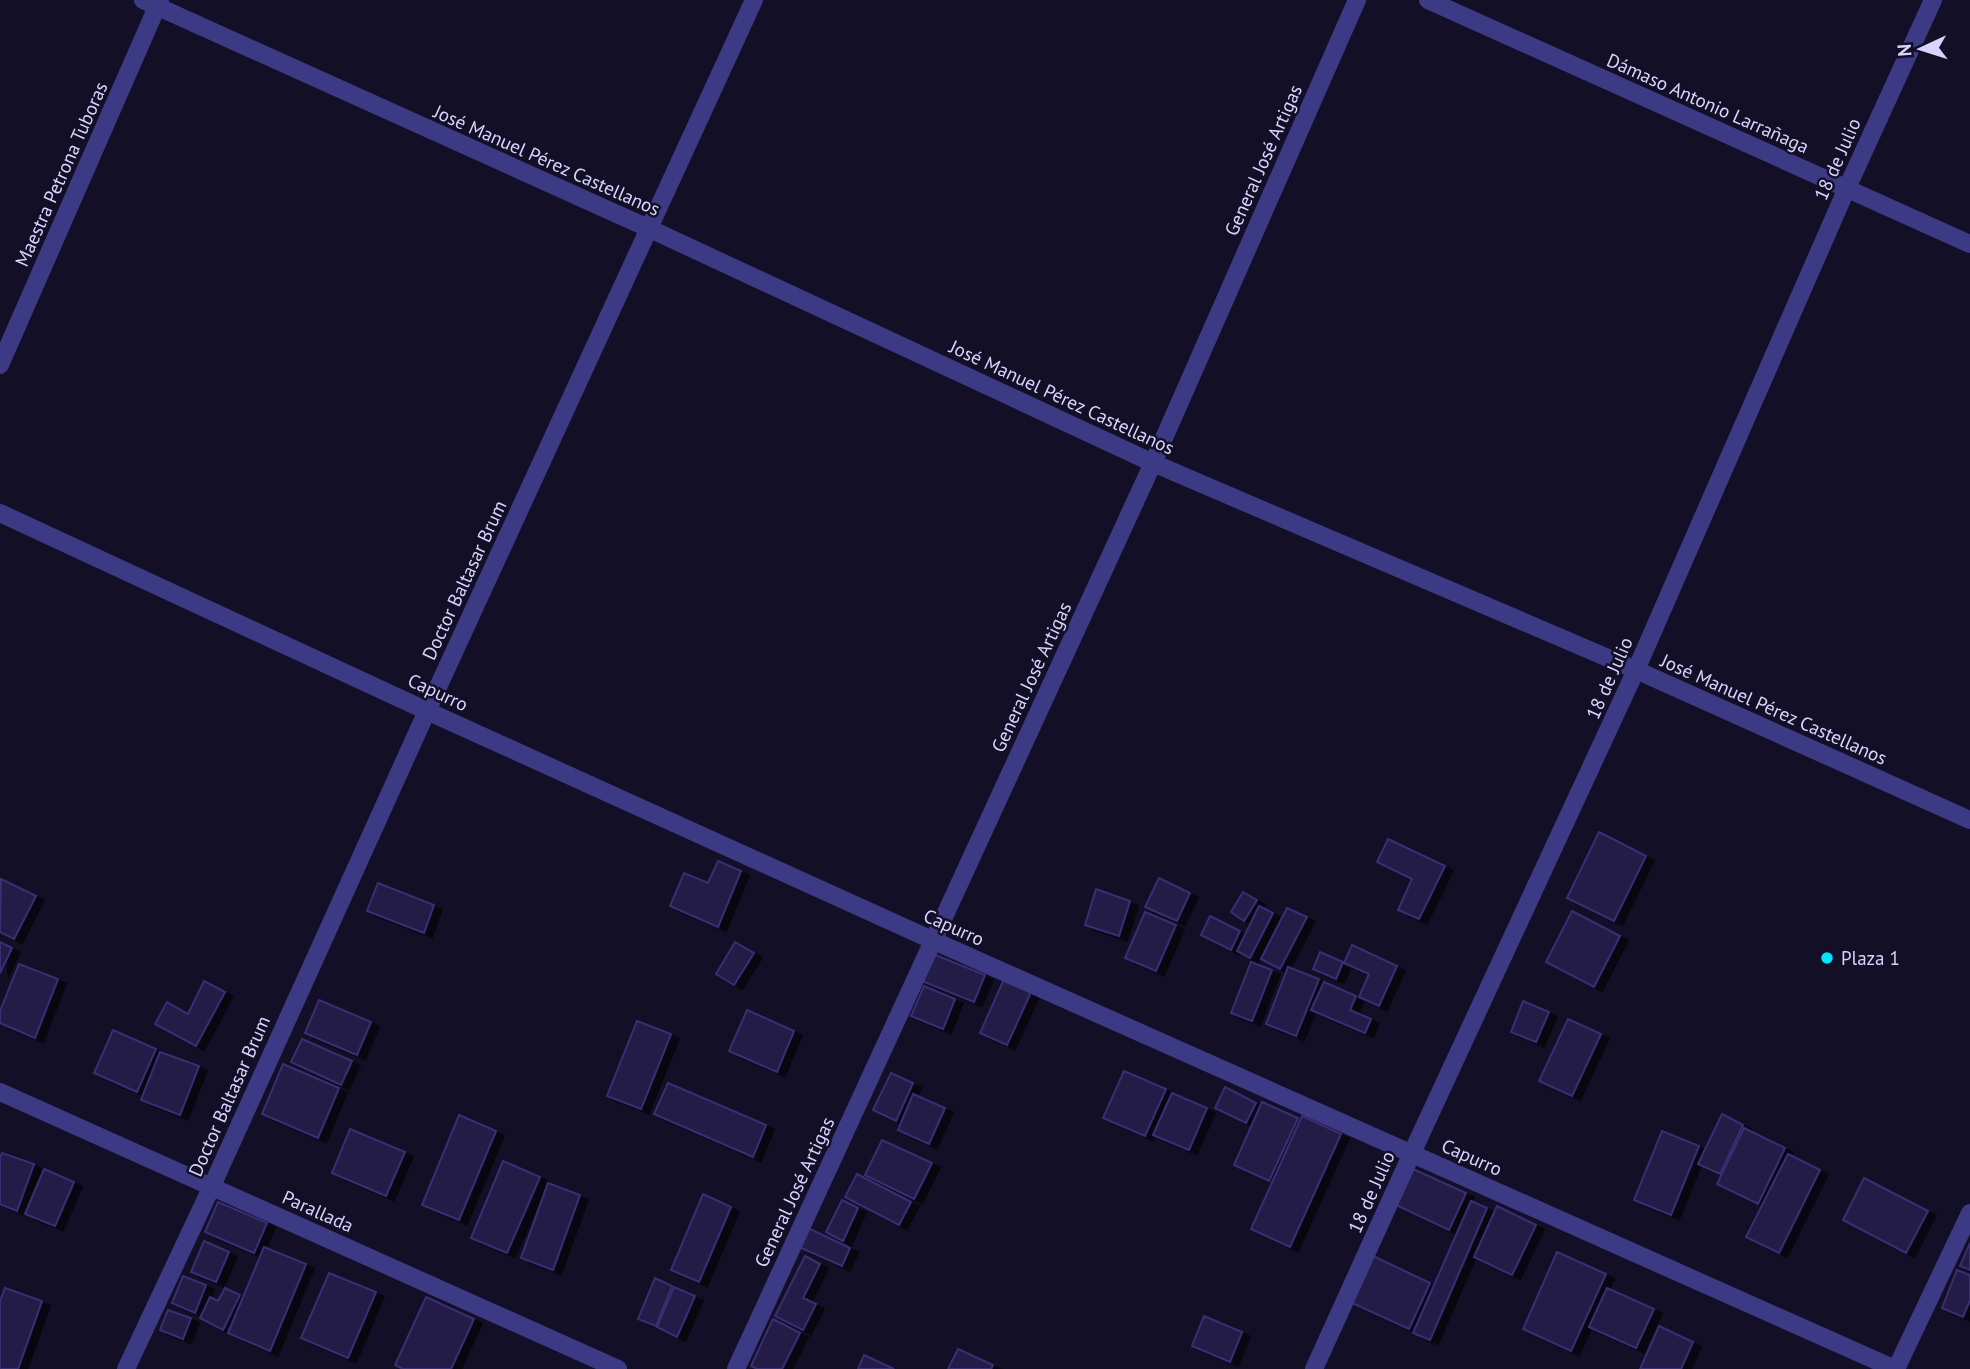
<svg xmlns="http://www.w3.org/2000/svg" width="1970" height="1369" viewBox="0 0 1970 1369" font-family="'PT Sans',sans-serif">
<defs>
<filter id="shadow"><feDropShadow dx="8" dy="4.5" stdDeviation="0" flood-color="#0009"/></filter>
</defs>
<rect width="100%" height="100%" fill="#130f26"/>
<g fill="#241b47" stroke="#3b2d73" stroke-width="2" filter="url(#shadow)">
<path d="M1599,832L1646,856L1614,921L1567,898Z"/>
<path d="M1388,839L1445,866L1419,919L1398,910L1412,879L1377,862Z"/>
<path d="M718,861L741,871L718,927L670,906L684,873L708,883Z"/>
<path d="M1159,878L1190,893L1177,921L1145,907Z"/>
<path d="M1,879L36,896L14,939L0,932Z"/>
<path d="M378,883L434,905L424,933L367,911Z"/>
<path d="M1096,889L1130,901L1119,936L1085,925Z"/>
<path d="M1243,892L1257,900L1244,921L1231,912Z"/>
<path d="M1259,906L1273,913L1250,958L1237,951Z"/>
<path d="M1287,908L1307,917L1280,969L1261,959Z"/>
<path d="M1572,911L1620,936L1594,987L1546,962Z"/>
<path d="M1145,912L1176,925L1156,971L1125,958Z"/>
<path d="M1210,916L1240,931L1231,950L1201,935Z"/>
<path d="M0,942L12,948L0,973Z"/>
<path d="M735,942L754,953L734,985L716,974Z"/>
<path d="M1352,945L1397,966L1379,1006L1359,997L1369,974L1344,963Z"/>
<path d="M1320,952L1343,962L1336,979L1313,969Z"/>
<path d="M933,954L985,975L974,1002L922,981Z"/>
<path d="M1251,962L1272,970L1252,1021L1231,1013Z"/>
<path d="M19,964L58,979L35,1038L0,1023V1011Z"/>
<path d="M1288,967L1319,979L1296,1036L1266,1024Z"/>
<path d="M1005,977L1032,990L1007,1045L980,1033Z"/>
<path d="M204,981L225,992L196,1046L155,1024L167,1002L188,1014Z"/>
<path d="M1324,982L1356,996L1350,1010L1371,1019L1365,1033L1311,1010Z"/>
<path d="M924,986L955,999L943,1029L911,1016Z"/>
<path d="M319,1000L371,1022L357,1055L305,1033Z"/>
<path d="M1523,1001L1549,1012L1536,1042L1511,1032Z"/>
<path d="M747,1010L794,1031L777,1072L729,1051Z"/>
<path d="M1568,1019L1601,1034L1572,1096L1539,1081Z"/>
<path d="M637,1021L671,1034L641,1109L607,1096Z"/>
<path d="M113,1030L156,1049L137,1092L94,1073Z"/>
<path d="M302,1039L352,1061L341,1085L291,1062Z"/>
<path d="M160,1052L199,1066L180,1115L141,1100Z"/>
<path d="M283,1064L339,1088L318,1138L262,1114Z"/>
<path d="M1124,1071L1166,1089L1145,1136L1103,1118Z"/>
<path d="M891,1073L913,1083L896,1121L873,1110Z"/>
<path d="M668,1083L766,1125L753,1157L654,1114Z"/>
<path d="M1225,1087L1256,1103L1246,1123L1215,1108Z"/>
<path d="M1172,1093L1207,1108L1189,1150L1153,1135Z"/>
<path d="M913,1094L945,1108L929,1144L898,1130Z"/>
<path d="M1262,1102L1298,1118L1269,1181L1234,1165Z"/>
<path d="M1722,1114L1743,1125L1720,1174L1698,1164Z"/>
<path d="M459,1115L496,1131L459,1220L422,1205Z"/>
<path d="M1302,1116L1341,1134L1290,1247L1251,1229Z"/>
<path d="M1744,1128L1785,1148L1758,1204L1717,1184Z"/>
<path d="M350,1129L405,1152L386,1196L332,1173Z"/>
<path d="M1662,1131L1699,1146L1671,1215L1634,1200Z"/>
<path d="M882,1140L932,1163L914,1199L865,1175Z"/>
<path d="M2,1153L34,1164L17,1211L0,1204V1158Z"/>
<path d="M1788,1154L1820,1170L1779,1253L1746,1237Z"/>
<path d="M503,1161L540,1177L507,1253L471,1238Z"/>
<path d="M44,1169L74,1182L55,1226L25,1214Z"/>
<path d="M1413,1169L1466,1193L1449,1230L1396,1205Z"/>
<path d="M857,1174L911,1202L899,1225L845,1197Z"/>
<path d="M1864,1178L1928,1211L1906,1253L1843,1220Z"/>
<path d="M548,1183L580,1195L553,1270L521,1258Z"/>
<path d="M703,1194L731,1207L699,1282L671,1270Z"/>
<path d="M842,1200L858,1208L843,1241L826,1232Z"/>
<path d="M1471,1201L1487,1208L1430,1340L1413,1333Z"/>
<path d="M218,1202L267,1223L254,1253L205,1232Z"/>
<path d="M1497,1206L1536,1225L1512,1275L1474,1257Z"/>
<path d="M808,1228L850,1248L842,1266L799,1247Z"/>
<path d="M204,1241L229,1252L216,1282L191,1272Z"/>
<path d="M1970,1243V1270L1960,1266Z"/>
<path d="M264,1247L306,1264L270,1351L228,1333Z"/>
<path d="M1557,1252L1606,1274L1571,1351L1523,1329Z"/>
<path d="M805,1256L820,1264L803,1298L816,1304L803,1330L775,1316Z"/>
<path d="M1373,1256L1430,1283L1409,1329L1352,1303Z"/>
<path d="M1957,1270L1970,1275V1300L1963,1317L1942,1308Z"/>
<path d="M329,1273L376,1292L348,1358L301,1338Z"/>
<path d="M183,1276L206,1285L195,1313L172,1303Z"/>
<path d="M655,1278L672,1286L656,1326L638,1319Z"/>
<path d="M674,1287L695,1296L677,1337L657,1327Z"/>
<path d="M5,1288L42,1301L18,1369H0V1301Z"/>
<path d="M225,1288L240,1295L223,1330L200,1318L210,1297L218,1301Z"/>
<path d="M1607,1288L1654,1309L1636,1348L1589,1327Z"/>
<path d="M426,1297L474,1319L451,1369H403L395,1365Z"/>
<path d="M168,1310L191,1318L183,1339L160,1330Z"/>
<path d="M1204,1316L1242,1332L1230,1362L1192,1346Z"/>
<path d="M773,1319L800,1333L782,1369H757L751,1366Z"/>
<path d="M1659,1326L1693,1342L1681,1369H1640Z"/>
<path d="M958,1349L993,1365L991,1369H948Z"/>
<path d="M864,1355L894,1369H858Z"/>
</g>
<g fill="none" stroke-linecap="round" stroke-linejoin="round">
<g stroke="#3d3a85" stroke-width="18">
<path d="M143,0L648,228L1153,463L1636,670L1970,820"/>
<path d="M0,365L160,0"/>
<path d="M0,513L427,711L932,940L1895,1369"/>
<path d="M0,1092L618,1369"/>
<path d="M126,1369L212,1186L427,711L754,0"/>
<path d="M736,1369L1153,463L1357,0"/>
<path d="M1314,1369L1412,1153L1636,670L1847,188"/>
</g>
<g stroke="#3d3a85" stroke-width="18">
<path d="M1428,0L1970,244"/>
<path d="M1847,188L1933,0"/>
<path d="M1896,1369L1970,1213"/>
</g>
</g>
<circle fill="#00e5ff" stroke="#130f26" stroke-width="2.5" cx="1827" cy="958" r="7"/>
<g text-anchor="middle" stroke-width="5" stroke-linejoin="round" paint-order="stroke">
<g font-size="19" fill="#d9d4ff" stroke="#130f26">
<text transform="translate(1708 103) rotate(24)" y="7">Dámaso Antonio Larrañaga</text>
<text transform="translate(1837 159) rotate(-66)" y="7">18 de Julio</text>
<text transform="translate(547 160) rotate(24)" y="7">José Manuel Pérez Castellanos</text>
<text transform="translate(1263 160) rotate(-66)" y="7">General José Artigas</text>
<text transform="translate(61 174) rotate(-66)" y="7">Maestra Petrona Tuboras</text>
<text transform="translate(1062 397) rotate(25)" y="7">José Manuel Pérez Castellanos</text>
<text transform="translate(464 580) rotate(-65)" y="7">Doctor Baltasar Brum</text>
<text transform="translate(1031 677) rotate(-65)" y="7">General José Artigas</text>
<text transform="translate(1609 678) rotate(-66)" y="7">18 de Julio</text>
<text transform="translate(438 692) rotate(25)" y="7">Capurro</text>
<text transform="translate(1774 709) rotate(24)" y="7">José Manuel Pérez Castellanos</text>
<text transform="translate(954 927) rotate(24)" y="7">Capurro</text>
<text transform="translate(229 1096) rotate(-66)" y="7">Doctor Baltasar Brum</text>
<text transform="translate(1472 1157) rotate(24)" y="7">Capurro</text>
<text transform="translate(794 1192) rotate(-65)" y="7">General José Artigas</text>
<text transform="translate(1371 1192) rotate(-66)" y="7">18 de Julio</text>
<text transform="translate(318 1211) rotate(24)" y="7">Parallada</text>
</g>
<g font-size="19" fill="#d9d4ff" stroke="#130f26" text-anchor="start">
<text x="1841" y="965">Plaza 1</text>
</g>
</g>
<g transform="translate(1921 49) rotate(266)" stroke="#130f26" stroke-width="5" paint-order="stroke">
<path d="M0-5L12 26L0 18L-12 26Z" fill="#d9d4ff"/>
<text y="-10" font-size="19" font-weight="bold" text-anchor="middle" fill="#d9d4ff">N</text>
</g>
</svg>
